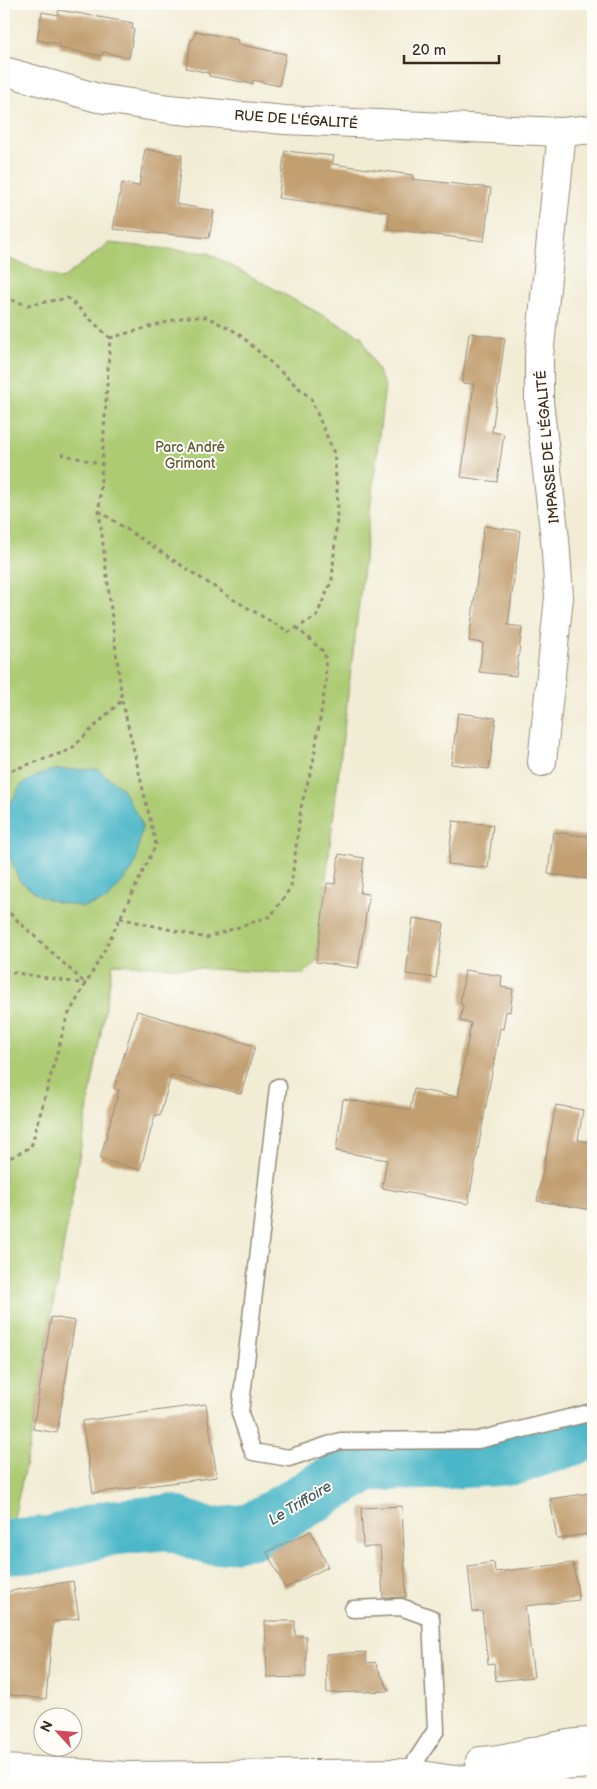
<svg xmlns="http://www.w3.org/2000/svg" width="597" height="1789" viewBox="0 0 597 1789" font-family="'Balsamiq Sans',sans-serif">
<rect width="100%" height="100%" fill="#fdfcf7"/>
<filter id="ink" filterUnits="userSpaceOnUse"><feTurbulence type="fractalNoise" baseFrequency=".02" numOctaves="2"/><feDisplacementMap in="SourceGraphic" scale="10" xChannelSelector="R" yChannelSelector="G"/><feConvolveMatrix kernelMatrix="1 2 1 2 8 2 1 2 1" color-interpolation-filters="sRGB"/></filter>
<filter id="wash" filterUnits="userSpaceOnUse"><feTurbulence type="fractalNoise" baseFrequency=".0096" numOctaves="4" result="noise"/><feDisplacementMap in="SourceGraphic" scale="20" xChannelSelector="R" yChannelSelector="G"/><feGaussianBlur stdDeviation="1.12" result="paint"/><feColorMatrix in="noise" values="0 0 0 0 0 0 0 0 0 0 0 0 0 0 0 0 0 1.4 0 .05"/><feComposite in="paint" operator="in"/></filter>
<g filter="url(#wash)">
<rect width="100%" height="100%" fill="#f1ecd4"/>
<path fill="#accb72" stroke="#747a48" d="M109,243L208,253L361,336L385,386L316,962L304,974L113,964L51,1317L33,1429L8,1546H4V257L62,279Z"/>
<path fill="#4cb7c8" stroke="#447073" d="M97,769L121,787L139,818L142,827L136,860L133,869L107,900L83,907L56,902L40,896L19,880L4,844V815L21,785L37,776L53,770Z"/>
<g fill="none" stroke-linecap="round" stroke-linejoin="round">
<path stroke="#4cb7c8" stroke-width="56" d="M4,1547L50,1544L109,1528L169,1522L210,1537L252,1531L367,1463L430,1462L515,1457L593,1431"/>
</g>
<g id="blocks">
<g fill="#c29f71">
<path d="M59,10L133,23L132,29H134L129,58L103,52L102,56L59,48L60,44L37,40L42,12L58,15Z"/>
<path d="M196,31L238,40L237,44L286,54L279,86L253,80V84L209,76V73L186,68L191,40H193Z"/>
<path d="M145,149L182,155L176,204L214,211L209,238L113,229L122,183L139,186Z"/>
<path d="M285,151L334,156L332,164L413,175L412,179L491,188L484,241L388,229L389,212L278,198Z"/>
<path d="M469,333L505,338L492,432L504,434L497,482L461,477L474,384L462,383Z"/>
<path d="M484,526L520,531L508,625L522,627L516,676L479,672L483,643L469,641Z"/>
<path d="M458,713L496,718L489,769L451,764Z"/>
<path d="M453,821L493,825L488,868L448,864Z"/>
<path d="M553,832L593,837L588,879L548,874Z"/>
<path d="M339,854L364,858L360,893L369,894L358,968L316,962L327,883L335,884Z"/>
<path d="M413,918L444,923L436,978L406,974Z"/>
<path d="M465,970L502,976L501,987L513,989L510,1012L506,1011L503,1029L500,1028L468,1204L382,1188L387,1160L336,1151L343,1099L410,1110L414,1089L458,1097L471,1023L460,1021L463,1005L460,1004Z"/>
<path d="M137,1011L255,1046L241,1094L171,1075L160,1116L155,1115L140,1170L100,1159L119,1090L114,1089Z"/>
<path d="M556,1105L583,1110L578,1140L593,1143V1210L537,1201Z"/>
<path d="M51,1317L75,1321L57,1433L33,1429Z"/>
<path d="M206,1404L217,1477L93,1493L82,1421Z"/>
<path d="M590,1493L593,1513V1533L557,1539L550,1499Z"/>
<path d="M402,1506L406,1597L383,1598L380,1547H363L361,1508Z"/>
<path d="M311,1531L328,1567L285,1588L267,1552Z"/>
<path d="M494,1562L495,1572L573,1563L579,1600L525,1606L534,1677L496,1681L494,1663L488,1664L482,1611L473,1612L468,1566Z"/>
<path d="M73,1581L79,1618L53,1622L46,1699L4,1694V1592Z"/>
<path d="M265,1621H295V1636H306V1677L267,1678Z"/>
<path d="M366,1652L367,1663L375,1662L389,1691L327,1693L326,1654Z"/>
</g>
</g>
</g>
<g filter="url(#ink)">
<use href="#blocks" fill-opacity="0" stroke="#968b79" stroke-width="1"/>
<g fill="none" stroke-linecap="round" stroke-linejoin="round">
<g stroke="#968b79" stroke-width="19">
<g id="service">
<path d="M278,1087L240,1413L253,1452L289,1458L340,1441L478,1440L593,1412"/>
<path d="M353,1609L401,1607L431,1618L436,1730L408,1773"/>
</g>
</g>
<g stroke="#968b79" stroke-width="30">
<g id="minor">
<path d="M4,71L98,98L169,109L285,120L562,132L593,129"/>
<path d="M542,762L559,597L555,539L539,402V356L562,132"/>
</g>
</g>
<g stroke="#968b79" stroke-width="30">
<g id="tertiary">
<path d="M480,1761C519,1759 554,1742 593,1742"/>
<path d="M4,1769L128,1776L408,1773L454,1780L542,1774L561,1766L593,1764"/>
</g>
</g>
<g stroke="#968b79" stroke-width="3" stroke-dasharray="4 4" stroke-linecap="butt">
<path d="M4,298L28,305L68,298L110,338L99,511L122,700L156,845L101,957L67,1017L31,1147L4,1161"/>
<path d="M61,454L102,464"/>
<path d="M99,511L231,598L289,632L316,617L332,580L338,503L334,453L311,399L238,333L207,317H185L110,338"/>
<path d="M4,773L70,750L121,701"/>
<path d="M4,908L86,984"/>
<path d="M120,918L206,938L271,916L291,887L301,807L313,763L326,681L325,653L297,628"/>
<path d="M4,971L86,984"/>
<path d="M4,1172L6,1160"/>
</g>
<use href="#service" stroke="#fff" stroke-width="16"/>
<use href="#minor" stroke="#fff" stroke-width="28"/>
<use href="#tertiary" stroke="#fff" stroke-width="28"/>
</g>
</g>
<g text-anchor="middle" stroke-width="4" stroke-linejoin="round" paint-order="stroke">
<g font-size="14" fill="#3b2a1e" stroke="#fdfcf7">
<text transform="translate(296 119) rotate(4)" y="5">RUE DE L'ÉGALITÉ</text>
<text transform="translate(547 447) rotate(-95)" y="5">IMPASSE DE L'ÉGALITÉ</text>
</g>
<g font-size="14" fill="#5d5a37" stroke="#fdfcf7">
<text x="190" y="452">Parc André<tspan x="190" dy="16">Grimont</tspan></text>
</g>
<g font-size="15" font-style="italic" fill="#415b5a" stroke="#fdfcf7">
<text transform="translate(300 1503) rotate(-31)" y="5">Le Triffoire</text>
</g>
</g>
<rect width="597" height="1789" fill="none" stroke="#fdfcf7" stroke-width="20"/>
<g transform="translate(58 1732) rotate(296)"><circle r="24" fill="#fdfcf7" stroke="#afa8a0"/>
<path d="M0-4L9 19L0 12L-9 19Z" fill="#d1495b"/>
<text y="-8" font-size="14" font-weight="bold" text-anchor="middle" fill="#3b2a1e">N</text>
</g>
<path d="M404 55v8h95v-8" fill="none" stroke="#3b2a1e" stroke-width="2.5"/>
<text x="412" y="55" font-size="15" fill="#3b2a1e" stroke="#fdfcf7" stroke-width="4" paint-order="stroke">20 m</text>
</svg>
